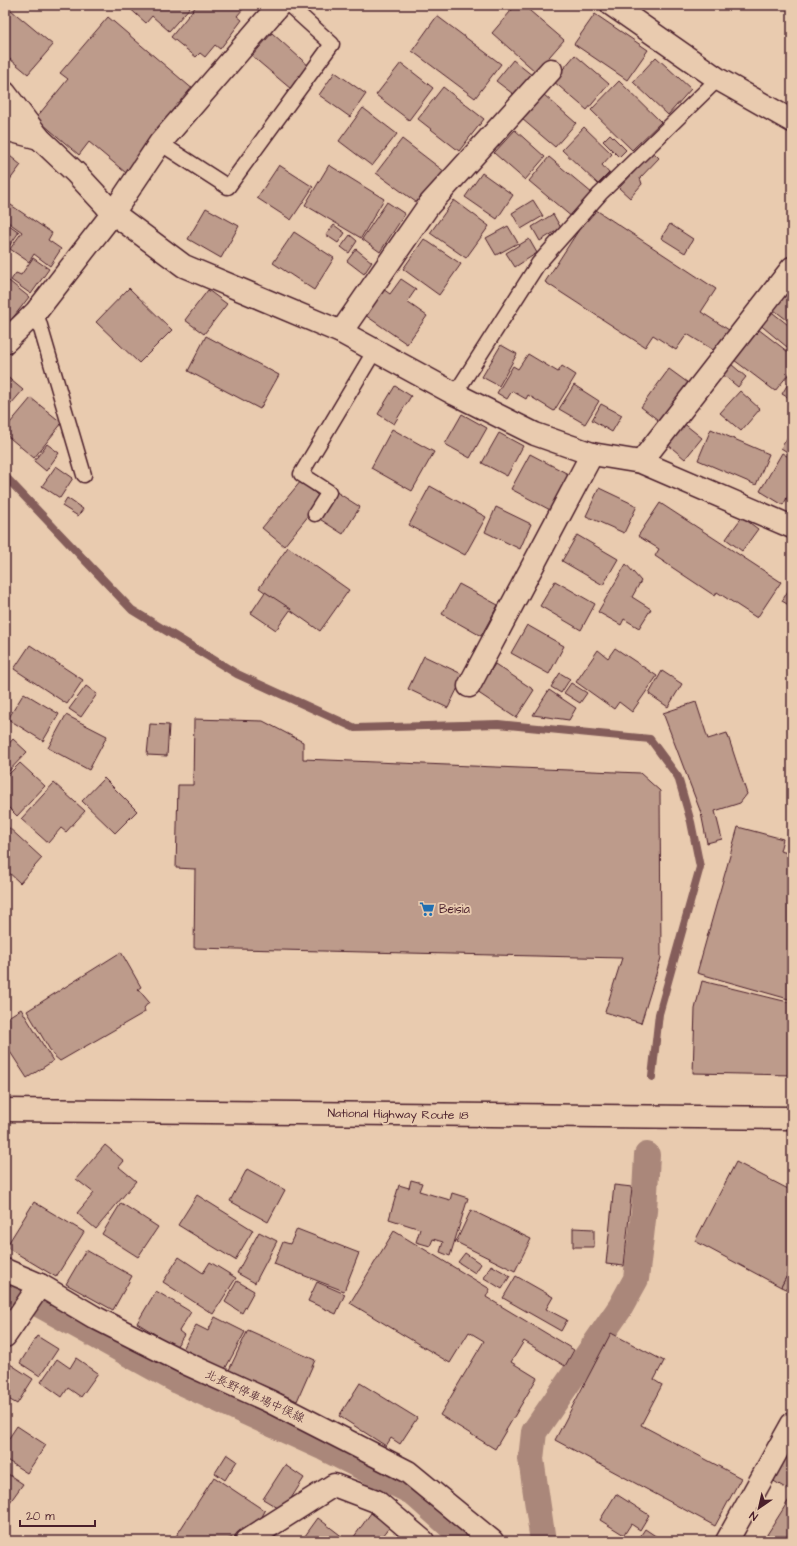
<svg xmlns="http://www.w3.org/2000/svg" width="797" height="1546" viewBox="0 0 797 1546" font-family="'Architects Daughter','Klee One',sans-serif">
<rect width="100%" height="100%" fill="#e9cbaf"/>
<filter id="ink" filterUnits="userSpaceOnUse"><feTurbulence type="fractalNoise" baseFrequency=".025" numOctaves="2"/><feDisplacementMap in="SourceGraphic" scale="8" xChannelSelector="R" yChannelSelector="G"/><feConvolveMatrix kernelMatrix="1 2 1 2 8 2 1 2 1" color-interpolation-filters="sRGB"/></filter>
<g filter="url(#ink)">
<g fill="none" stroke-linecap="round" stroke-linejoin="round">
<path stroke="#845d5a" stroke-width="8" d="M5,476L132,610L237,674L355,728L498,724L650,739L678,777L691,822L700,867L659,1014L652,1077"/>
<g stroke="#aa877a" stroke-width="26">
<path d="M5,1288L15,1291L178,1381L324,1448L412,1492L467,1541"/>
<path d="M543,1541L531,1459L534,1432L620,1308L636,1279L644,1211L647,1155"/>
</g>
</g>
<g fill="#bd9b8b" stroke="#4a1f2b">
<path d="M5,5L53,45L28,74L5,55Z"/>
<path d="M126,5H192L169,31L152,16L146,23Z"/>
<path d="M197,5H238L243,9L237,16L242,20L220,49L215,45L205,57L200,53L196,57L171,37Z"/>
<path d="M516,5H523L564,40L536,72L492,33Z"/>
<path d="M595,14L648,50L627,80L574,44Z"/>
<path d="M437,16L501,64L475,98L412,51Z"/>
<path d="M108,17L195,91L126,173L89,142L79,155L36,118L68,79L60,73Z"/>
<path d="M272,33L310,67L291,89L252,56Z"/>
<path d="M575,55L609,84L587,110L553,81Z"/>
<path d="M656,57L691,89L668,115L633,82Z"/>
<path d="M513,60L533,76L517,97L496,81Z"/>
<path d="M401,63L433,88L409,120L376,95Z"/>
<path d="M335,72L366,94L350,117L319,95Z"/>
<path d="M619,81L661,122L632,150L591,110Z"/>
<path d="M443,87L484,119L459,151L418,119Z"/>
<path d="M543,94L576,123L555,147L522,119Z"/>
<path d="M363,108L397,134L372,166L339,141Z"/>
<path d="M584,127L612,154L602,165L609,173L598,184L562,150Z"/>
<path d="M515,130L545,157L525,180L494,153Z"/>
<path d="M610,134L626,150L619,157L603,141Z"/>
<path d="M402,139L445,172L420,205L376,173Z"/>
<path d="M5,152L21,165L6,185L5,184Z"/>
<path d="M653,152L659,158L640,178L642,184L630,198L619,188Z"/>
<path d="M549,157L593,194L573,218L529,181Z"/>
<path d="M279,165L313,187L291,220L257,198Z"/>
<path d="M329,165L384,199L361,238L305,205Z"/>
<path d="M482,173L513,195L497,219L465,197Z"/>
<path d="M454,200L489,226L466,258L430,233Z"/>
<path d="M533,200L543,216L521,229L512,213Z"/>
<path d="M5,201L52,233L48,240L61,249L50,266L34,254L29,262L10,249L22,232L5,220Z"/>
<path d="M387,202L405,214L380,252L362,239Z"/>
<path d="M206,208L239,226L221,258L188,239Z"/>
<path d="M593,208L716,289L701,312L729,330L715,351L687,334L676,350L653,335L645,347L545,282Z"/>
<path d="M553,214L561,228L540,241L532,227Z"/>
<path d="M5,222L19,232L5,252Z"/>
<path d="M670,224L693,239L685,253L661,238Z"/>
<path d="M334,225L345,233L338,243L326,235Z"/>
<path d="M508,226L518,243L496,255L486,238Z"/>
<path d="M294,232L334,258L314,290L273,263Z"/>
<path d="M350,235L357,241L349,253L341,247Z"/>
<path d="M424,239L461,264L439,295L403,269Z"/>
<path d="M529,239L537,253L515,267L506,253Z"/>
<path d="M356,249L372,262L364,274L347,261Z"/>
<path d="M33,258L49,269L31,294L11,280L16,273L21,275Z"/>
<path d="M401,279L416,289L407,302L427,316L407,344L365,315L383,289L390,294Z"/>
<path d="M9,281L29,297L5,328V285Z"/>
<path d="M792,286V323H791L774,310Z"/>
<path d="M129,288L172,330L139,363L96,322Z"/>
<path d="M208,290L227,304L204,334L185,320Z"/>
<path d="M768,309L792,328V340L787,347L758,323Z"/>
<path d="M758,329L792,355V370L775,391L734,360Z"/>
<path d="M206,336L279,375L260,409L188,371Z"/>
<path d="M501,345L517,354L499,386L482,377Z"/>
<path d="M528,354L558,372L562,366L576,375L554,411L528,395L526,399L512,391L507,399L497,393L513,366L518,369Z"/>
<path d="M731,364L746,377L738,387L722,374Z"/>
<path d="M669,369L691,385L662,423L641,407Z"/>
<path d="M5,375L23,390L5,411Z"/>
<path d="M792,377V400L782,394Z"/>
<path d="M574,385L599,401L585,424L559,409Z"/>
<path d="M395,386L411,396L394,424L378,414Z"/>
<path d="M740,391L760,409L741,431L720,413Z"/>
<path d="M31,398L62,423L34,458L5,434V429Z"/>
<path d="M601,404L622,415L612,432L592,420Z"/>
<path d="M462,414L487,428L470,458L445,444Z"/>
<path d="M682,422L702,438L685,459L666,443Z"/>
<path d="M392,429L434,452L412,491L371,468Z"/>
<path d="M711,429L769,454L756,485L698,460Z"/>
<path d="M792,430V455L781,448Z"/>
<path d="M499,433L523,446L507,476L482,463Z"/>
<path d="M47,444L59,453L46,471L34,461Z"/>
<path d="M782,453L792,459V489L783,505L760,491Z"/>
<path d="M530,454L570,475L552,511L511,489Z"/>
<path d="M56,466L73,478L60,498L42,486Z"/>
<path d="M301,481L322,499L284,546L262,528Z"/>
<path d="M430,486L486,517L465,555L409,525Z"/>
<path d="M599,488L637,506L624,533L586,516Z"/>
<path d="M335,491L360,507L343,534L318,518Z"/>
<path d="M67,498L83,509L78,516L62,506Z"/>
<path d="M660,503L781,582L757,618L717,592L715,596L655,556L659,549L638,536Z"/>
<path d="M496,507L531,524L520,549L485,532Z"/>
<path d="M742,517L758,529L742,551L726,539Z"/>
<path d="M577,535L618,559L603,585L562,561Z"/>
<path d="M288,547L349,590L320,631L259,588Z"/>
<path d="M626,564L641,581L632,597L651,609L639,628L624,619L621,625L598,612Z"/>
<path d="M555,581L595,604L581,630L540,606Z"/>
<path d="M459,584L498,605L481,636L442,614Z"/>
<path d="M792,584V607L782,601Z"/>
<path d="M265,592L291,609L276,630L251,613Z"/>
<path d="M527,625L564,646L549,674L511,653Z"/>
<path d="M30,645L83,680L67,704L14,669Z"/>
<path d="M615,648L657,676L632,712L619,702L614,709L576,682L598,650L608,658Z"/>
<path d="M424,656L464,675L448,708L408,689Z"/>
<path d="M495,664L534,690L516,718L477,692Z"/>
<path d="M662,671L682,684L668,707L649,694Z"/>
<path d="M560,673L570,679L561,693L551,687Z"/>
<path d="M571,683L587,693L580,703L564,693Z"/>
<path d="M86,686L97,694L81,717L69,709Z"/>
<path d="M549,690L576,708L569,720L533,715Z"/>
<path d="M24,693L59,714L43,741L8,719Z"/>
<path d="M696,702L708,739L727,733L747,794L740,803L715,811L722,839L707,843L701,813L663,713Z"/>
<path d="M66,715L107,736L89,770L48,748Z"/>
<path d="M194,719L263,721L303,742V759L640,773L660,791L661,958L641,1023L605,1012L622,958L194,948L195,869L176,868L178,785H193Z"/>
<path d="M150,724L169,725L167,756L147,755Z"/>
<path d="M13,739L27,752L5,775V746L6,747Z"/>
<path d="M20,763L45,786L17,816L5,804V778Z"/>
<path d="M104,778L137,811L115,833L82,801Z"/>
<path d="M54,783L85,811L66,832L61,828L48,843L21,819Z"/>
<path d="M7,826L42,858L20,883L5,869V829Z"/>
<path d="M738,827L783,839L780,851L792,854V1000L697,973Z"/>
<path d="M121,952L141,987L138,989L149,1002L144,1008L145,1012L60,1061L53,1055L27,1011Z"/>
<path d="M702,981L792,1003V1075L693,1073L695,1009Z"/>
<path d="M21,1009L53,1061L27,1078L5,1044V1019Z"/>
<path d="M105,1145L124,1161L119,1167L136,1181L96,1229L77,1213L94,1193L76,1179Z"/>
<path d="M736,1162L792,1191V1266L781,1287L695,1241Z"/>
<path d="M247,1169L285,1190L268,1222L230,1201Z"/>
<path d="M411,1180L422,1183L419,1191L450,1200L452,1193L468,1198L450,1256L440,1252L443,1242L433,1239L430,1246L416,1242L420,1229L389,1219L399,1185L409,1188Z"/>
<path d="M614,1185L632,1187L624,1266L606,1264Z"/>
<path d="M197,1195L253,1230L235,1260L178,1225Z"/>
<path d="M34,1202L84,1232L56,1277L6,1247Z"/>
<path d="M121,1203L158,1227L138,1257L102,1234Z"/>
<path d="M471,1210L531,1239L515,1271L456,1242Z"/>
<path d="M573,1228L594,1229V1247H573Z"/>
<path d="M297,1229L359,1253L344,1291L274,1264L283,1242L290,1244Z"/>
<path d="M394,1231L490,1289L486,1297L574,1350L565,1366L524,1341L511,1362L537,1378L495,1449L440,1415L484,1341L469,1332L450,1363L350,1303Z"/>
<path d="M259,1232L277,1241L255,1283L237,1273Z"/>
<path d="M86,1250L132,1276L113,1310L66,1284Z"/>
<path d="M465,1253L481,1264L475,1273L458,1262Z"/>
<path d="M179,1257L203,1273L210,1262L236,1278L213,1314L163,1282Z"/>
<path d="M491,1265L510,1276L502,1289L484,1278Z"/>
<path d="M792,1266V1292L781,1287Z"/>
<path d="M516,1276L553,1297L546,1309L567,1320L561,1331L503,1298Z"/>
<path d="M237,1281L254,1291L242,1313L225,1302Z"/>
<path d="M317,1282L345,1294L336,1314L308,1301Z"/>
<path d="M156,1291L191,1312L179,1331L184,1335L176,1347L137,1323Z"/>
<path d="M215,1317L245,1332L224,1371L183,1349L196,1325L208,1331Z"/>
<path d="M248,1330L315,1360L297,1401L229,1370Z"/>
<path d="M611,1333L664,1361L654,1380L662,1385L641,1425L741,1478L715,1526L555,1440Z"/>
<path d="M37,1336L58,1349L40,1376L20,1363Z"/>
<path d="M76,1358L98,1373L81,1397L68,1388L62,1397L41,1382L57,1359L70,1368Z"/>
<path d="M10,1364L33,1379L17,1404L5,1397V1372Z"/>
<path d="M360,1383L417,1418L400,1444L391,1438L386,1446L339,1416Z"/>
<path d="M17,1426L46,1445L27,1473L5,1459V1444Z"/>
<path d="M792,1447V1492L772,1480Z"/>
<path d="M227,1454L237,1461L225,1480L215,1473Z"/>
<path d="M285,1465L304,1478L283,1511L263,1499Z"/>
<path d="M5,1472L23,1484L5,1509Z"/>
<path d="M214,1477L265,1511L256,1528L245,1534L240,1530L237,1535L224,1541H173Z"/>
<path d="M616,1494L649,1515L640,1530L631,1524L624,1535L600,1520Z"/>
<path d="M792,1495V1541H763Z"/>
<path d="M371,1513L390,1527L379,1541H351Z"/>
<path d="M318,1518L344,1538L341,1541L302,1540Z"/>
<path d="M645,1529L663,1541H637Z"/>
<path d="M274,1536L280,1541H270Z"/>
</g>
<g fill="none" stroke-linecap="round" stroke-linejoin="round">
<g stroke="#4a1f2b" stroke-width="17">
<g id="lane">
<path d="M160,143L228,187L332,44L289,5"/>
<path d="M36,312L84,475"/>
<path d="M455,394L538,264L600,194L718,79"/>
<path d="M315,514L329,492L301,474L375,350"/>
</g>
</g>
<g stroke="#4a1f2b" stroke-width="25">
<g id="street">
<path d="M612,5L718,79L792,121"/>
<path d="M5,93L39,138L76,173L113,213L184,266L341,332L455,394L535,434L592,454L641,462L792,527"/>
<path d="M5,129L39,138"/>
<path d="M341,332L429,205L551,70"/>
<path d="M5,342L36,312L113,213L160,143L279,5"/>
<path d="M641,462L792,268"/>
<path d="M469,686L592,454"/>
<path d="M5,1336L40,1285"/>
<path d="M246,1541L334,1485L376,1501L423,1541"/>
<path d="M727,1541L792,1424"/>
</g>
</g>
<g stroke="#4a1f2b" stroke-width="25">
<path id="secondary" d="M5,1270L40,1285L94,1317L183,1362L269,1401L408,1472L492,1541"/>
</g>
<g stroke="#4a1f2b" stroke-width="25">
<path id="highway" d="M5,1110L792,1118"/>
</g>
<use href="#lane" stroke="#e9cbaf" stroke-width="14"/>
<use href="#street" stroke="#e9cbaf" stroke-width="22"/>
<use href="#secondary" stroke="#e9cbaf" stroke-width="22"/>
<use href="#highway" stroke="#e9cbaf" stroke-width="22"/>
</g>
</g>
<defs>
<g id="supermarket-bare" transform="scale(1.2)"><path d="M-6-5.5h2.5l.6 2H6L4.5 2H-2.5L-4.4-4H-6ZM-1.5 3.2a1.3 1.3 0 1 0 .1 0ZM3 3.2a1.3 1.3 0 1 0 .1 0Z" fill="#1f6fb2" stroke="#e9cbaf" stroke-width="2.5" paint-order="stroke"/></g>
</defs>
<g fill-rule="evenodd">
<use href="#supermarket-bare" x="427" y="909"/>
</g>
<g text-anchor="middle" stroke-width="4" stroke-linejoin="round" paint-order="stroke">
<g font-size="12" fill="#4a1f2b" stroke="#e9cbaf" text-anchor="start">
<text x="439" y="913">Beisia</text>
</g>
<g font-size="12" fill="#4a1f2b" stroke="#e9cbaf">
<text transform="translate(398 1114) rotate(1)" y="4">National Highway Route 18</text>
<text transform="translate(255 1396) rotate(25)" y="4">北長野停車場中俣線</text>
</g>
</g>
<rect width="797" height="1546" fill="none" stroke="#e9cbaf" stroke-width="20"/>
<rect x="10" y="10" width="777" height="1526" fill="none" stroke="#4a1f2b" stroke-width="1.5" filter="url(#ink)"/>
<g transform="translate(759 1508) rotate(214)" stroke="#e9cbaf" stroke-width="3" paint-order="stroke">
<path d="M0-3L7 15L0 10L-7 15Z" fill="#4a1f2b"/>
<text y="-6" font-size="11" font-weight="bold" text-anchor="middle" fill="#4a1f2b">N</text>
</g>
<path d="M20 1520v6h75v-6" fill="none" stroke="#4a1f2b" stroke-width="2"/>
<text x="26" y="1520" font-size="12" fill="#4a1f2b" stroke="#e9cbaf" stroke-width="3" paint-order="stroke">20 m</text>
</svg>
